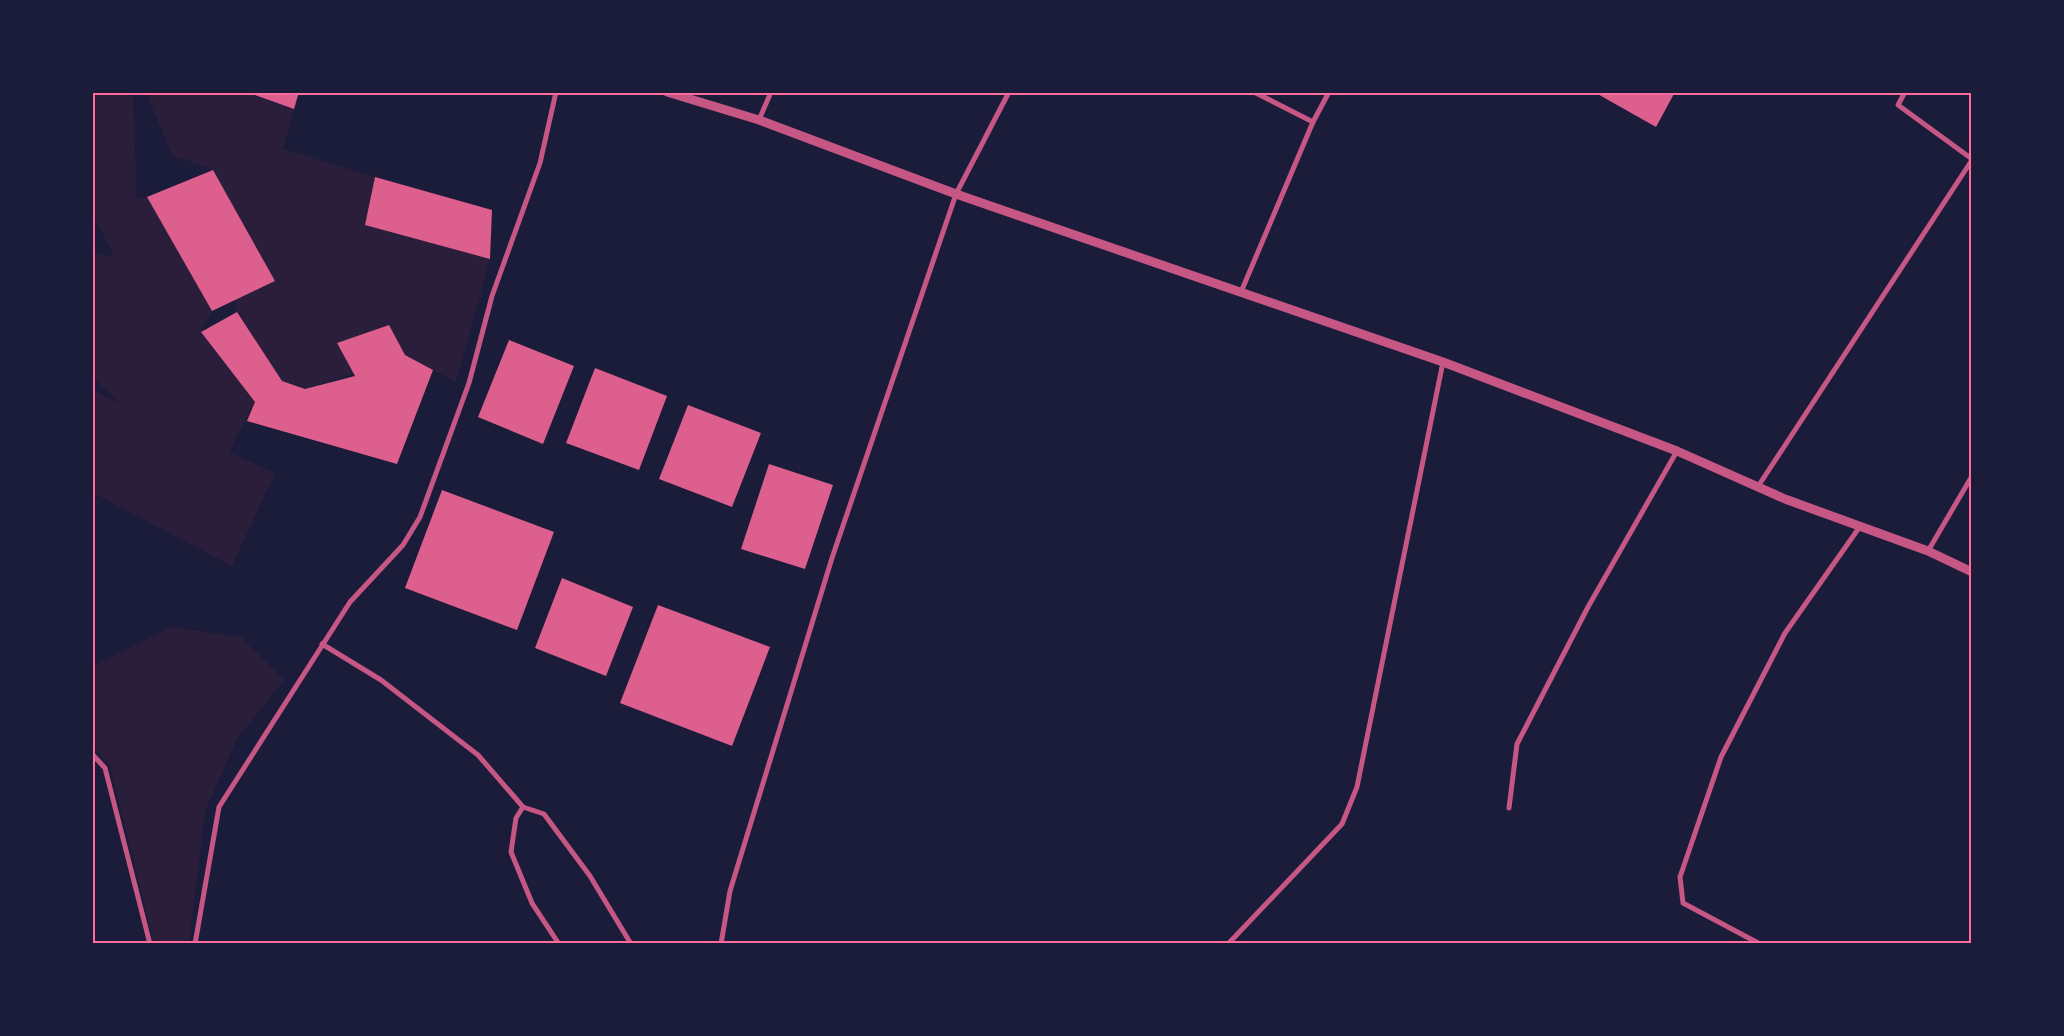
<svg xmlns="http://www.w3.org/2000/svg" width="2064" height="1036" viewBox="0 0 2064 1036" font-family="'Titillium Web',sans-serif">
<rect width="100%" height="100%" fill="#1b1b3a"/>
<g fill="#2a1e3b">
<path d="M93,93H133L137,199L147,197L212,311L201,332L255,402L229,452L275,473L232,566L93,493V390L120,404L93,377V253L115,258L93,214Z"/>
<path d="M146,93H245L294,109L283,149L375,177L365,225L490,259L456,382L405,355L388,325L337,343L354,374L305,389L282,381L237,312L235,300L275,281L213,170L172,155Z"/>
<path d="M171,627L241,637L284,680L237,739L205,811L189,943H154L110,766L93,746V666Z"/>
</g>
<g fill="#dd5f8e">
<path d="M246,92H299L294,109Z"/>
<path d="M1594,92H1675L1656,127Z"/>
<path d="M213,170L275,281L212,311L147,197Z"/>
<path d="M375,177L492,210L490,259L365,225Z"/>
<path d="M237,312L282,381L305,389L355,376L337,343L389,325L405,355L433,370L397,464L247,421L255,402L201,332Z"/>
<path d="M509,340L574,366L543,444L478,417Z"/>
<path d="M595,368L667,396L639,470L566,443Z"/>
<path d="M688,405L761,433L732,507L659,479Z"/>
<path d="M769,464L833,485L805,569L741,549Z"/>
<path d="M442,490L554,532L517,630L405,588Z"/>
<path d="M562,578L633,607L606,676L535,648Z"/>
<path d="M658,605L770,647L732,746L620,703Z"/>
</g>
<g fill="none" stroke-linecap="round" stroke-linejoin="round">
<g stroke="#c65784" stroke-width="5">
<path d="M1254,92L1313,122"/>
<path d="M1905,92L1898,105L1972,159"/>
<path d="M759,120L771,92"/>
<path d="M1241,292L1313,122L1329,92"/>
<path d="M1757,488L1972,160"/>
<path d="M1928,551L1972,476"/>
<path d="M322,644L381,680L478,755L523,807"/>
<path d="M92,754L105,768L150,944"/>
<path d="M1509,808L1517,744L1588,607L1677,451"/>
<path d="M195,944L219,807L350,602L403,545L420,517L469,383L492,296L540,163L556,92"/>
<path d="M559,944L532,903L511,852L516,818L523,807L544,814L590,876L631,944"/>
<path d="M721,944L730,891L832,558L956,194L1009,92"/>
<path d="M1228,944L1342,824L1357,787L1443,362"/>
<path d="M1760,944L1683,903L1680,877L1721,757L1785,633L1861,525"/>
</g>
<path stroke="#c65784" stroke-width="9" d="M667,92L759,120L956,194L1443,362L1677,451L1785,499L1928,551L1972,572"/>
</g>
<rect width="2064" height="1036" fill="none" stroke="#1b1b3a" stroke-width="188"/>
<rect x="94" y="94" width="1876" height="848" fill="none" stroke="#ff6b9d" stroke-width="2"/>
</svg>
